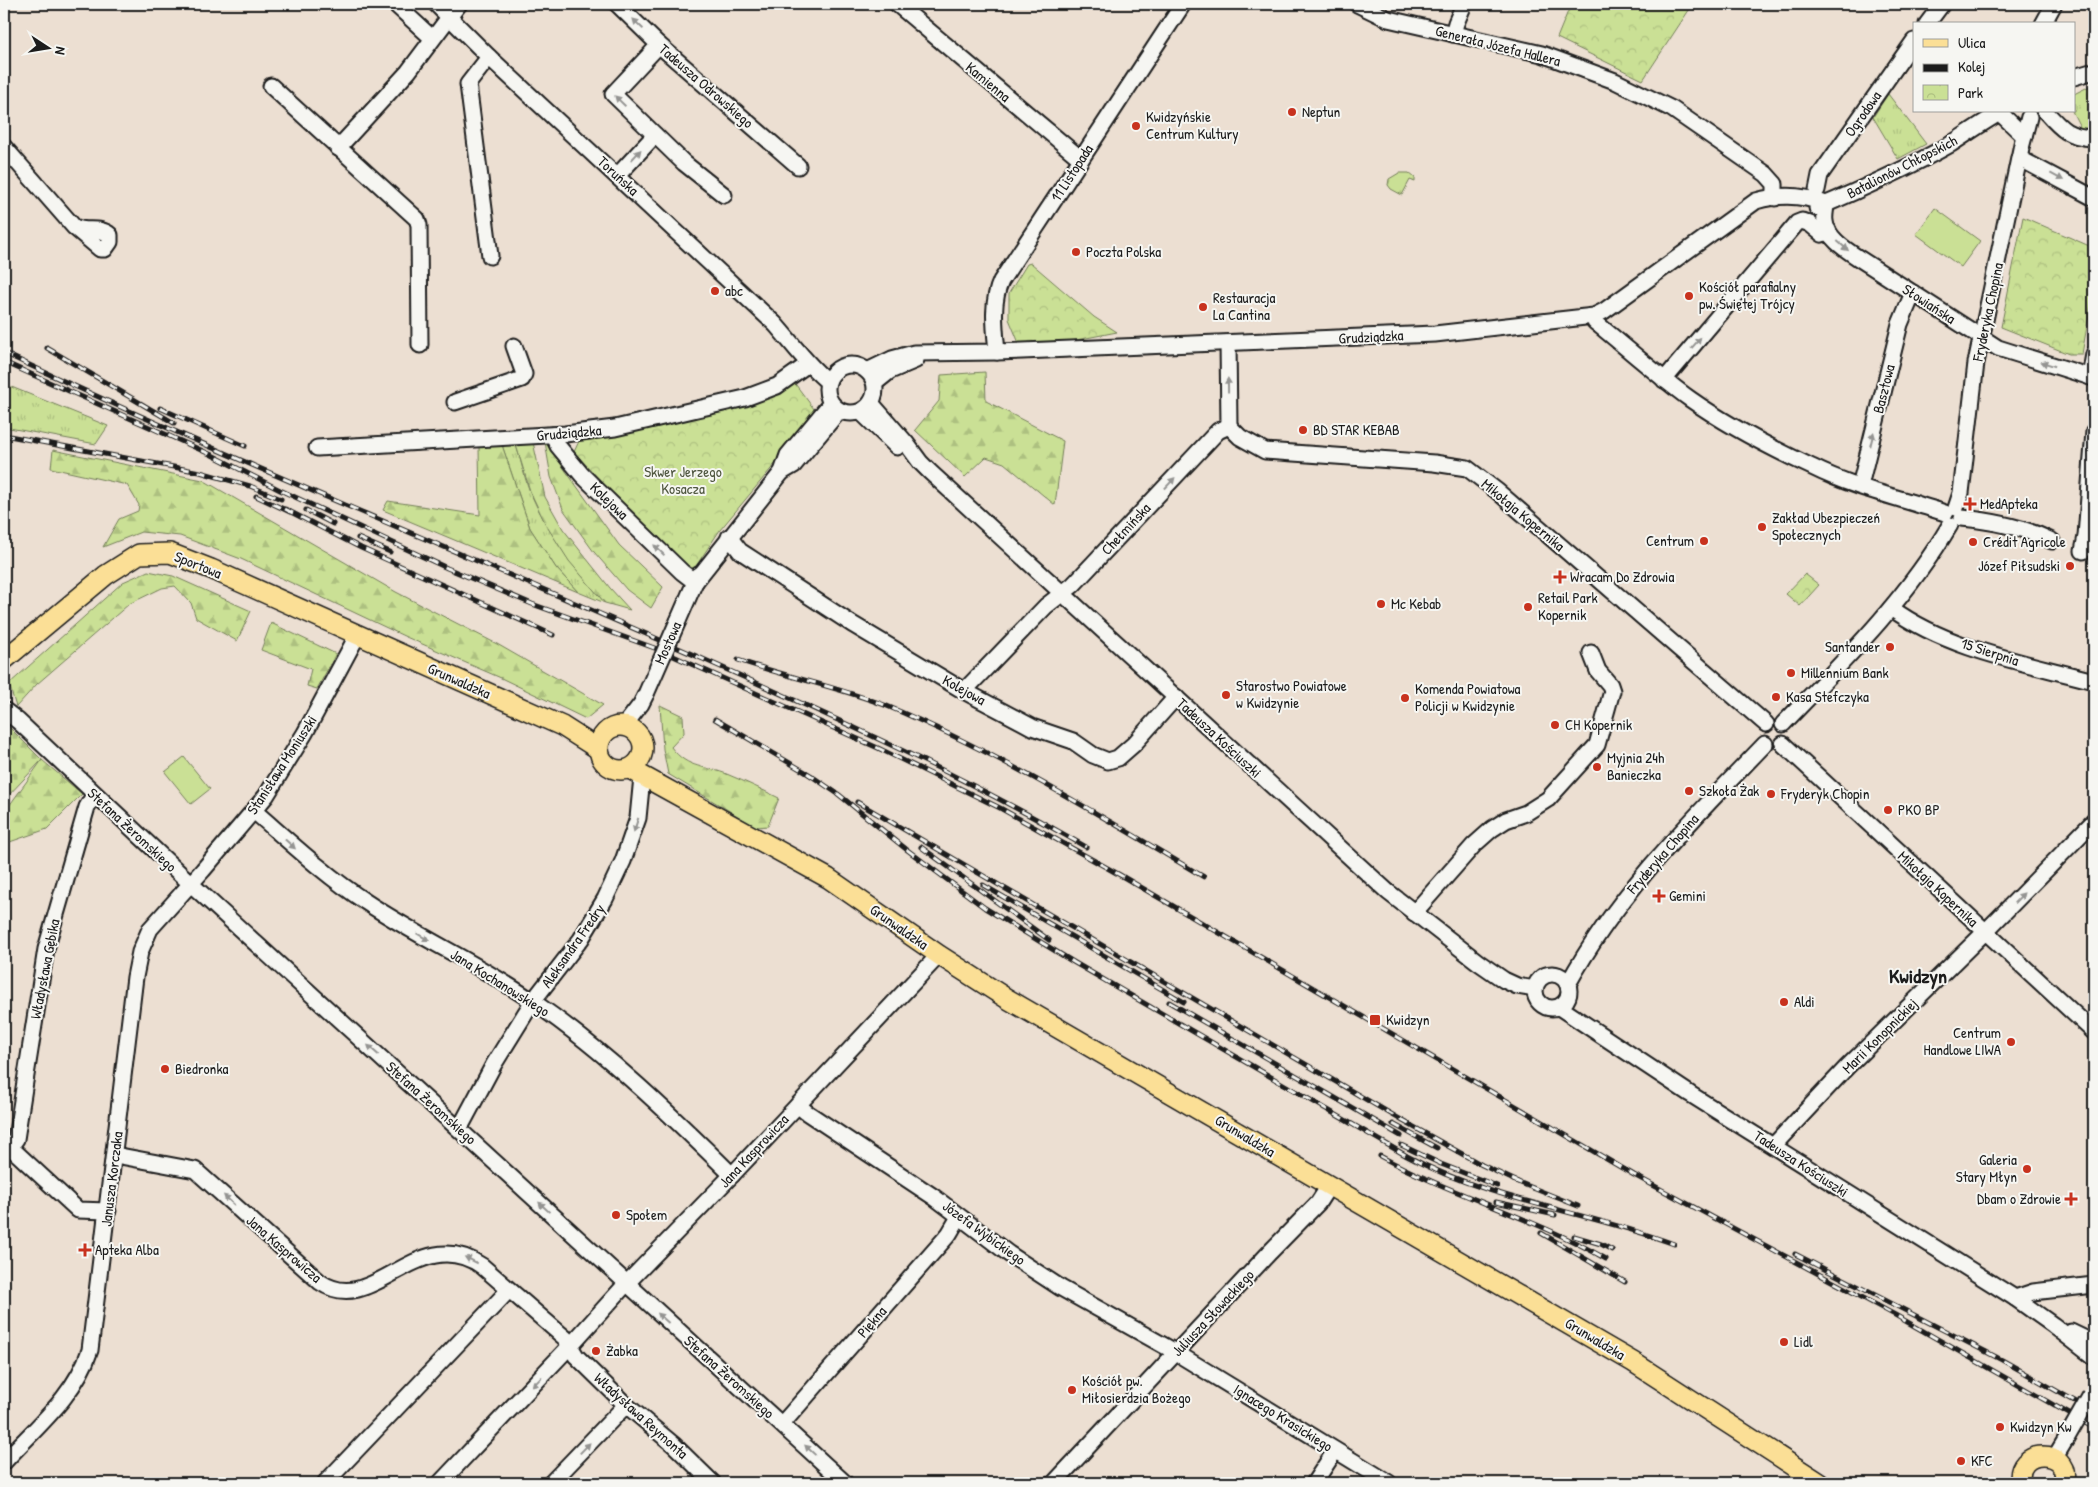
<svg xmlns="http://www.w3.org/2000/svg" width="2098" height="1487" viewBox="0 0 2098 1487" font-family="'Patrick Hand',sans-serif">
<defs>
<pattern id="grass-tufts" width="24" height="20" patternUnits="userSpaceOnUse" patternTransform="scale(1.25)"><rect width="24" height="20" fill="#cae095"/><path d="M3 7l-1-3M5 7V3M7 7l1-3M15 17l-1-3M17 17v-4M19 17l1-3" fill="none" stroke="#adc080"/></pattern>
<pattern id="forest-firs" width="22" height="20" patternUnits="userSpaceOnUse" patternTransform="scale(1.25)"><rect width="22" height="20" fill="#cae095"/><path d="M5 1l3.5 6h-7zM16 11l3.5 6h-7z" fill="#adc080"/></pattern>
<pattern id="cemetery-stones" width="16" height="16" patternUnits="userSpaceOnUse" patternTransform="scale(1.25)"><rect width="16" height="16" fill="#cae095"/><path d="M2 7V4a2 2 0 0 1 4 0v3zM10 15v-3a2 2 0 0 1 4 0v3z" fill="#adc080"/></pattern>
<pattern id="park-crowns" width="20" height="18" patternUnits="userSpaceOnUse" patternTransform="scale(1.25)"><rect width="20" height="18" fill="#cae095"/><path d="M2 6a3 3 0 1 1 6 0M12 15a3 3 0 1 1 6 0" fill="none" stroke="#adc080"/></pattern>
</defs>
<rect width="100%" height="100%" fill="#ecdfd2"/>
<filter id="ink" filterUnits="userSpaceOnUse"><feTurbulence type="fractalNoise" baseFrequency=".02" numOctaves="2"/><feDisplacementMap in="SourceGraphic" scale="10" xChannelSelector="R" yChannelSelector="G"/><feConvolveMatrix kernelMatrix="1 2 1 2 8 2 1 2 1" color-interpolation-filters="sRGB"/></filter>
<g filter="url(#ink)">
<g fill="url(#grass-tufts)" stroke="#737e58">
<path d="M2094,84V130L2081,129L2072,111H2074V94Z"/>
<path d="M1888,94L1926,144L1898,159L1873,117Z"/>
<path d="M1399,173H1409L1415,178V182L1410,180L1402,195L1391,189L1388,185L1389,179Z"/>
<path d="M4,384L108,426L96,444L4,427Z"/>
<path d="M502,445H516C521,460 524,477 530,492C548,534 575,568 605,603L578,592L556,568L530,528Z"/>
</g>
<g fill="url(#forest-firs)" stroke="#737e58">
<path d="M985,372L986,401L1063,441L1055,505L1004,463L986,457L965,477L915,430L939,401L941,375Z"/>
<path d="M533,442L545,497L563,529L610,588L630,610L605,603L569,561L546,525L530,491L516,445Z"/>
<path d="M545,442L619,545L663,587L651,608L627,590L594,552L563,509L551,477Z"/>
<path d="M502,445L530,528L556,568L578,592L383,510L388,501L480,515L479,446Z"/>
<path d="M53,450L203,480L396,592L497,644L603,705L586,719L501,678L406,637L241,559L180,536L141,532L103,547L119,519L138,511L139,505L127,485L51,468Z"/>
<path d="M148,571L173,576L251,611L237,641L196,618L191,603L175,586L162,588L129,604L37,684L16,707L9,684L123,582Z"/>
<path d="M271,623L336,654L317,689L307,686L311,669L261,650Z"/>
<path d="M660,705L683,716L684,733L671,747C688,770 706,765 729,775C746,782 763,790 779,798L768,826L756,827L668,774L663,749Z"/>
<path d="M42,760L82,794L47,829L4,844V822L10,811L9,806Z"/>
</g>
<path fill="url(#cemetery-stones)" stroke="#737e58" d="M6,724L42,760L5,799L4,726Z"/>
<g fill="url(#park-crowns)" stroke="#737e58">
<path d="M1571,4H1693L1643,80L1557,38Z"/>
<path d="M2023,217L2094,248V287L2082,354H2069L2001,327Z"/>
<path d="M1031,263L1094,317L1117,332L1066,342L1019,343L1009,319V293L1027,264Z"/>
<path d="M793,381L814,409L816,415L720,530L692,572L631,513L574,452L580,439Z"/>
<path d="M1805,574L1819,585L1800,606L1786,594Z"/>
</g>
<g fill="#cae095" stroke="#737e58">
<path d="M1935,208L1980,241L1961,267L1916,234Z"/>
<path d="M184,757L210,789L191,804L165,772Z"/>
</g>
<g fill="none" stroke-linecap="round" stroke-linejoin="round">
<g stroke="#1c1c1c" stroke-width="19">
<g id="minor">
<path d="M395,4L432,38"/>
<path d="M436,4L489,57L775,324C792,343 807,365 828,382"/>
<path d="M617,4L659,45L798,166"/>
<path d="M897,4L1081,159"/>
<path d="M1357,4L1388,19L1542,54L1615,81L1672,109L1766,174L1775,184V198"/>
<path d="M1927,24L1942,4"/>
<path d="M2043,24L2054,4"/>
<path d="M1453,34L1456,23L1464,4"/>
<path d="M659,45L613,94L684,163L724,195"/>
<path d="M489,57L468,84L490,256"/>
<path d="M2074,77L2094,71"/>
<path d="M271,86L417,219L419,225L420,345"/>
<path d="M2045,111C2062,130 2068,137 2094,138"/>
<path d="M2000,113L2024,136"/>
<path d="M4,147L74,227L100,249H105L110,242V235C100,226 86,233 74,227"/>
<path d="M338,148L408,72L459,4"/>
<path d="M2019,158L2094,198"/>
<path d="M618,175L655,135"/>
<path d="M1817,190L1820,175L1914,41"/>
<path d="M1826,204C1826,209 1824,215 1825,221C1826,238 1848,251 1860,259L1998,348L2094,378"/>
<path d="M1817,208C1862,189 1908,168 1951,144C1968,133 1985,121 2003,111"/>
<path d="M1594,316L1595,322C1627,348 1657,375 1690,399C1727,425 1771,448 1812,467C1854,488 1901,498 1945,513"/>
<path d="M1228,343L1229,426"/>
<path d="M997,352C995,330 991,302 1001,281L1183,4"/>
<circle cx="851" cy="389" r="24"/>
<path d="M867,371L892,359L914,353L997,352L1435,334L1594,316L1604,311L1756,201C1779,194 1804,195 1826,204"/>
<path d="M2090,377L2094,354"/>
<path d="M1664,380L1797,223L1802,221L1810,224L1822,234L1828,230"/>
<path d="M875,383L890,371L916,360"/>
<path d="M455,402L522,379L524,374L514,346"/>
<path d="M871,403L906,443L920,462L930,472L1388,892L1478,962L1504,980L1517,986L1535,989"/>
<path d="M861,412L897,447"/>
<path d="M1229,426L1240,437L1265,451L1434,463L1467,468L1497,491L1766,724"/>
<path d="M553,435L558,446L582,475L682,572L695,582"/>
<path d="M317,448L565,434L615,428L745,398L777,386L808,364"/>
<path d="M782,472L794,465L839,411"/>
<path d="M1860,486L1900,324L1913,293"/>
<path d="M1956,508L1961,493L1976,363L2022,144L2029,117"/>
<path d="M1962,518C1992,521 2024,527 2052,541"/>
<path d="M729,537L740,551L852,624L964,691L1032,727L1073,741L1093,755L1108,761L1118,758L1134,744L1176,697"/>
<path d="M2083,551L2086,536L2094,431"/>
<path d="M695,582L782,472L788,455L831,403"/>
<path d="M1891,608C1948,650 2027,663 2094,681"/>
<path d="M678,621L698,575"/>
<path d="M964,691L1046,606L1073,585L1218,431L1229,426"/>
<path d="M4,710L18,721L191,884L845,1483"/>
<path d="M1783,724C1843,662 1906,600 1950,525"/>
<path d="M624,726L641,704L646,694"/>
<path d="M1783,744L2094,1032"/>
<path d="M94,795L87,807L46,949L18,1126L16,1139L10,1147L78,1210L108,1211"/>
<path d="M254,811C291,843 325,875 366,902C420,938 481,965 535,1003C607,1053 670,1114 732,1175"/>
<path d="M1414,913L1474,845L1492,829L1506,820L1526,813L1548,799L1597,745L1612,691L1610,685L1598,671L1591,653"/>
<circle cx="1552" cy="991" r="17"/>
<path d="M1568,984C1619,891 1692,820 1765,744"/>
<path d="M1559,1007L1690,1094L2015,1298L2053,1325L2094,1357"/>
<path d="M798,1105L806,1112L934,1197L1009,1254L1061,1288L1170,1349L1389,1483"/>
<path d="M458,1127L463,1122L494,1064L533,1001L581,939L605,899L623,861L638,818L642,777"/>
<path d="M1774,1145L1847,1067L1985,932L2094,821"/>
<path d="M115,1155L195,1170L320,1282C374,1319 417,1221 482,1266L565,1338L576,1356L626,1405L674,1445L713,1483"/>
<path d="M2015,1298L2033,1292L2094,1285"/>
<path d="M2071,1332L2094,1343"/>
<path d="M782,1424L949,1234L959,1217"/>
<path d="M2054,1459L2066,1439"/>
<path d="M4,1462C36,1427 75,1396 90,1350L135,977L140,952L150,929L203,870L266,796L305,733L357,636"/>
<path d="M325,1483L509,1290"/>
<path d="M440,1483L570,1346L626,1284L732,1175L939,955"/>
<path d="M551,1483L626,1405"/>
<path d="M1054,1483L1270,1252L1318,1203L1329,1186"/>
<path d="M1314,1483L1335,1451"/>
</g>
</g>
<g stroke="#1c1c1c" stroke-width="22">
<g id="major">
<path d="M4,660L106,575L139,554L170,553L211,569L562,726L598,749"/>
<circle cx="621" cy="748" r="22"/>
<path d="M630,769L828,878L939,955L1006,998L1633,1362L1820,1483"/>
<path d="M2021,1483C2013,1448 2071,1446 2064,1483"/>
</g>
</g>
<use href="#minor" stroke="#f6f6f2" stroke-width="15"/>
<use href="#major" stroke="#fbdf96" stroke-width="19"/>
<g stroke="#1c1c1c" stroke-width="5">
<g id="rail">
<path d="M47,348L174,423"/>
<path d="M4,353C231,461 465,553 694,655C827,714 960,774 1086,847"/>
<path d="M4,362L212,455L280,490L447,568L532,604L660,650L878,748L1000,808L1120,875L1634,1175L1895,1315L2094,1428"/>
<path d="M160,408L245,446"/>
<path d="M4,435L200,472L250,486L281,499"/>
<path d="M256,496L290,512"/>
<path d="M285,509L361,548L553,635"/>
<path d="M306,510L333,524"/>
<path d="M358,538L390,552"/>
<path d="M738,660C787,677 839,687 887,706C997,752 1101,816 1204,877"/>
<path d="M715,719L812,776"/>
<path d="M807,773L838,794L906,849L985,908L1075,963L1407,1156C1490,1201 1586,1211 1674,1244"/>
<path d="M857,802L1403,1121L1482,1165L1518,1182"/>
<path d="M921,847L1049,940"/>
<path d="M983,885L1184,1002"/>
<path d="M1169,1002L1401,1136"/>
<path d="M1393,1124L1437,1148"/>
<path d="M1401,1145L1441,1164L1497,1186"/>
<path d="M1380,1156C1453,1196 1534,1217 1606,1259"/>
<path d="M1513,1180L1578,1206"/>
<path d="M1496,1202L1555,1215"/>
<path d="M1541,1233L1625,1282"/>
<path d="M1574,1236L1601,1244L1612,1250"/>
<path d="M1795,1254L2002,1360L2094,1412"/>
</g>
</g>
<use href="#rail" stroke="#f6f6f2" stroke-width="3" stroke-dasharray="9" stroke-linecap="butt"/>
<g stroke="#1c1c1c" stroke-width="19" stroke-linecap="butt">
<g id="minor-bridge">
<path d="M646,694L678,621"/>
<path d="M2066,1439L2091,1395"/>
</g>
</g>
<use href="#minor-bridge" stroke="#f6f6f2" stroke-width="15"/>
</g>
<defs><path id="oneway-solid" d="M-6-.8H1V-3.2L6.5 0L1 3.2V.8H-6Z" transform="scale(1.25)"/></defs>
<g fill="#949492">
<use href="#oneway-solid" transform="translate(638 24) rotate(-136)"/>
<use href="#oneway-solid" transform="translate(620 101) rotate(-136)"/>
<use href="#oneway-solid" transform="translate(636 155) rotate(-47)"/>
<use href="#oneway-solid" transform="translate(2057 177) rotate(28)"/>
<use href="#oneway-solid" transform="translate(1843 246) rotate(41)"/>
<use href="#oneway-solid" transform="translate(1696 343) rotate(-49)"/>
<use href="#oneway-solid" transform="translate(2048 364) rotate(-162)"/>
<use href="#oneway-solid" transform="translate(1228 385) rotate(-91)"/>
<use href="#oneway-solid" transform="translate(1872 439) rotate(-76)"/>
<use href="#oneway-solid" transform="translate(1170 483) rotate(-47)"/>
<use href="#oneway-solid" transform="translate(659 550) rotate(-136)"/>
<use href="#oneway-solid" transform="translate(636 825) rotate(108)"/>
<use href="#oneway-solid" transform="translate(290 844) rotate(42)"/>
<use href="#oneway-solid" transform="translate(2019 898) rotate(-46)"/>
<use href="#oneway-solid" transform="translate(423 937) rotate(30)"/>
<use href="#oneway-solid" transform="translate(373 1050) rotate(-138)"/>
<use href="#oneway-solid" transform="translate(229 1200) rotate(-138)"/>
<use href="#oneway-solid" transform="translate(544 1207) rotate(-137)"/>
<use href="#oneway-solid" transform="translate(471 1260) rotate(-154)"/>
<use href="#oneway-solid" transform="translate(663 1318) rotate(-138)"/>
<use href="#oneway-solid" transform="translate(537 1382) rotate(134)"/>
<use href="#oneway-solid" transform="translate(585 1448) rotate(-46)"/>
<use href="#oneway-solid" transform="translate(810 1450) rotate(-137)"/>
</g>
</g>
<g fill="#c8321e" stroke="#f6f6f2" stroke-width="2">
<circle cx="1292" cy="112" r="5"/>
<circle cx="1136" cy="126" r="5"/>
<circle cx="1076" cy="252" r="5"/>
<circle cx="715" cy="291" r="5"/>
<circle cx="1689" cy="296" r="5"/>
<circle cx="1203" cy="307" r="5"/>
<circle cx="1303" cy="430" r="5"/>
<path d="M1967.5 496.5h5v5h5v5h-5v5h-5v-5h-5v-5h5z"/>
<circle cx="1762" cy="527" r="5"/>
<circle cx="1704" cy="541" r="5"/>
<circle cx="1973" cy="542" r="5"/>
<circle cx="2070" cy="566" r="5"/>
<path d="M1557.5 569.5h5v5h5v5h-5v5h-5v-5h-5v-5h5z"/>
<circle cx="1381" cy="604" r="5"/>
<circle cx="1528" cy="607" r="5"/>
<circle cx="1890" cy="647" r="5"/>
<circle cx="1791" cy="673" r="5"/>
<circle cx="1226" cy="695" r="5"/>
<circle cx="1776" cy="697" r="5"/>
<circle cx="1405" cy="698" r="5"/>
<circle cx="1555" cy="725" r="5"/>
<circle cx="1597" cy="767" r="5"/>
<circle cx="1689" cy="791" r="5"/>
<circle cx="1771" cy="794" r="5"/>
<circle cx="1888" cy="810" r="5"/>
<path d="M1656.5 888.5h5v5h5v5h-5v5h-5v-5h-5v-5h5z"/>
<circle cx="1784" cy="1002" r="5"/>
<rect x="1369" y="1014" width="12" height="12" rx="2.5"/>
<circle cx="2011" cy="1042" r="5"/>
<circle cx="165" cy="1069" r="5"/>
<circle cx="2027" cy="1169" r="5"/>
<path d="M2068.5 1191.5h5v5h5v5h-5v5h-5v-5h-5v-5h5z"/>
<circle cx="616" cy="1215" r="5"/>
<path d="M82.5 1242.5h5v5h5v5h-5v5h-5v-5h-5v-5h5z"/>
<circle cx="1784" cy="1342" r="5"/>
<circle cx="596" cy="1351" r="5"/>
<circle cx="1072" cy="1390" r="5"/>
<circle cx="2000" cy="1427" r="5"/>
<circle cx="1961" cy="1461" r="5"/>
</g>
<g text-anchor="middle" stroke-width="4" stroke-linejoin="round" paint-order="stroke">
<g font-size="15" fill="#1c1c1c" stroke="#f6f6f2">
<text transform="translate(1498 46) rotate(14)" y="5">Generała Józefa Hallera</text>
<text transform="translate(988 82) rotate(40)" y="5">Kamienna</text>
<text transform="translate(706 86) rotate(41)" y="5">Tadeusza Odrowskiego</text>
<text transform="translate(1863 114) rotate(-55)" y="5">Ogrodowa</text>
<text transform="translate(1902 167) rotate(-27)" y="5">Batalionów Chłopskich</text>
<text transform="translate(1072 173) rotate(-57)" y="5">11 Listopada</text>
<text transform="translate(618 176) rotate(43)" y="5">Toruńska</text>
<text transform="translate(1929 304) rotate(33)" y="5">Słowiańska</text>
<text transform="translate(1988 312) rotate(-78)" y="5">Fryderyka Chopina</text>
<text transform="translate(1371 337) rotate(-3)" y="5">Grudziądzka</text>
<text transform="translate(1884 389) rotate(-76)" y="5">Basztowa</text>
<text transform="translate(569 433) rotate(-5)" y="5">Grudziądzka</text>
<text transform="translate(609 501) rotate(44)" y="5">Kolejowa</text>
<text transform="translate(1523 515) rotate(40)" y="5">Mikołaja Kopernika</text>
<text transform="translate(1126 529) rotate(-47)" y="5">Chełmińska</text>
<text transform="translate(198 565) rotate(22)" y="5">Sportowa</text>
<text transform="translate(668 643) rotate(-66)" y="5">Mostowa</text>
<text transform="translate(1990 652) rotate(18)" y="5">15 Sierpnia</text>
<text transform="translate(459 681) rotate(24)" y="5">Grunwaldzka</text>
<text transform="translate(964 690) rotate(29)" y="5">Kolejowa</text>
<text transform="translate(1219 738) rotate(43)" y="5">Tadeusza Kościuszki</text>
<text transform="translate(282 765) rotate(-57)" y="5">Stanisława Moniuszki</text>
<text transform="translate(132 830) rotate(43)" y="5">Stefana Żeromskiego</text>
<text transform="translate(1663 854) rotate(-49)" y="5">Fryderyka Chopina</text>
<text transform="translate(1938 889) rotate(43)" y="5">Mikołaja Kopernika</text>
<text transform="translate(899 927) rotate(35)" y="5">Grunwaldzka</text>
<text transform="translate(573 946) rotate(-55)" y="5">Aleksandra Fredry</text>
<text transform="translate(45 969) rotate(-79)" y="5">Władysława Gębika</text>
<text transform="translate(500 983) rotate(32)" y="5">Jana Kochanowskiego</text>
<text transform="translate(1880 1036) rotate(-45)" y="5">Marii Konopnickiej</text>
<text transform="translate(431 1103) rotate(42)" y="5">Stefana Żeromskiego</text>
<text transform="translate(1245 1136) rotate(31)" y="5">Grunwaldzka</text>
<text transform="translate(754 1151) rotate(-47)" y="5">Jana Kasprowicza</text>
<text transform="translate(1801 1164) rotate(33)" y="5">Tadeusza Kościuszki</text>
<text transform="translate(112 1179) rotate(-83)" y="5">Janusza Korczaka</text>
<text transform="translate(984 1233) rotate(36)" y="5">Józefa Wybickiego</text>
<text transform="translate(284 1249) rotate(41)" y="5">Jana Kasprowicza</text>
<text transform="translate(1213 1313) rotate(-47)" y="5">Juliusza Słowackiego</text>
<text transform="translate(872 1322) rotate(-49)" y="5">Piękna</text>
<text transform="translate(1595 1339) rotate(31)" y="5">Grunwaldzka</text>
<text transform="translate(729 1377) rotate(42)" y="5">Stefana Żeromskiego</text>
<text transform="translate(641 1416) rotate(42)" y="5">Władysława Reymonta</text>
<text transform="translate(1283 1418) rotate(32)" y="5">Ignacego Krasickiego</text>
</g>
<g font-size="15" fill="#1c1c1c" stroke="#f6f6f2" text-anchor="start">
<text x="1302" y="117">Neptun</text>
<text x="1146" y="122">Kwidzyńskie<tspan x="1146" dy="17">Centrum Kultury</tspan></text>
<text x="1086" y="257">Poczta Polska</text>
<text x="1699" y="292">Kościół parafialny<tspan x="1699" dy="17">pw. Świętej Trójcy</tspan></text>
<text x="725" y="296">abc</text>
<text x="1213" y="303">Restauracja<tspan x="1213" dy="17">La Cantina</tspan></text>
<text x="1313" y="435">BD STAR KEBAB</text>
<text x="1980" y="509">MedApteka</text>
<text x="1772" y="523">Zakład Ubezpieczeń<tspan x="1772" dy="17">Społecznych</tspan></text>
<text x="1694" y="546" text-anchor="end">Centrum</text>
<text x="1983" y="547">Crédit Agricole</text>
<text x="2060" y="571" text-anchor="end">Józef Piłsudski</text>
<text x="1570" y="582">Wracam Do Zdrowia</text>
<text x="1538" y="603">Retail Park<tspan x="1538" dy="17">Kopernik</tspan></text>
<text x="1391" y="609">Mc Kebab</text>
<text x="1880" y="652" text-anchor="end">Santander</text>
<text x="1801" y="678">Millennium Bank</text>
<text x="1236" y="691">Starostwo Powiatowe<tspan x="1236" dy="17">w Kwidzynie</tspan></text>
<text x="1415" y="694">Komenda Powiatowa<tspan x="1415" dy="17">Policji w Kwidzynie</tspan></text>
<text x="1786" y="702">Kasa Stefczyka</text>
<text x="1565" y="730">CH Kopernik</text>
<text x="1607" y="763">Myjnia 24h<tspan x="1607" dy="17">Banieczka</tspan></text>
<text x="1699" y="796">Szkoła Żak</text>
<text x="1781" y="799">Fryderyk Chopin</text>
<text x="1898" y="815">PKO BP</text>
<text x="1669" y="901">Gemini</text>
<text x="1794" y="1007">Aldi</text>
<text x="1386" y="1025">Kwidzyn</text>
<text x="2001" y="1038" text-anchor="end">Centrum<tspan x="2001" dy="17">Handlowe LIWA</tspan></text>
<text x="175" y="1074">Biedronka</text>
<text x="2017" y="1165" text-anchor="end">Galeria<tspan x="2017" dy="17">Stary Młyn</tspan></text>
<text x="2061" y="1204" text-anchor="end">Dbam o Zdrowie</text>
<text x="626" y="1220">Społem</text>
<text x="95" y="1255">Apteka Alba</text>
<text x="1794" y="1347">Lidl</text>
<text x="606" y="1356">Żabka</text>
<text x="1082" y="1386">Kościół pw.<tspan x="1082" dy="17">Miłosierdzia Bożego</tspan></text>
<text x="2010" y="1432">Kwidzyn Kw</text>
<text x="1971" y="1466">KFC</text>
</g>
<g font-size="15" fill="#505740" stroke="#f6f6f2">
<text x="683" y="477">Skwer Jerzego<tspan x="683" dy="17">Kosacza</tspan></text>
</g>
<g font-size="20" font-weight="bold" fill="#1c1c1c" stroke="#f6f6f2">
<text x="1918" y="983">Kwidzyn</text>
</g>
</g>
<rect width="2098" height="1487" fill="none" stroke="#f6f6f2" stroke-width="20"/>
<rect x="10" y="10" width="2078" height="1467" fill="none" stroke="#1c1c1c" stroke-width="2" filter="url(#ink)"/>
<rect x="1913" y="22" width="162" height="90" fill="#f6f6f2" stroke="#9f9f9c"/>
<rect x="1923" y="39" width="25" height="8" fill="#fbdf96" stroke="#9f9f9c"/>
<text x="1958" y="48" font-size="15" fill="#1c1c1c">Ulica</text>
<rect x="1923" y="64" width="25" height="8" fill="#1c1c1c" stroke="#9f9f9c"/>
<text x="1958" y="72" font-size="15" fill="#1c1c1c">Kolej</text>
<rect x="1923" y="85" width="25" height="15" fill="url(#park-crowns)" stroke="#9f9f9c"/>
<text x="1958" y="98" font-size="15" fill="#1c1c1c">Park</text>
<g transform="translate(48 48) rotate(102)" stroke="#f6f6f2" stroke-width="4" paint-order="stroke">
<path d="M0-4L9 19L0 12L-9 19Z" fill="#1c1c1c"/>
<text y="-8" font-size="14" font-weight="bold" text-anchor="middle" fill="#1c1c1c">N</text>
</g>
</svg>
